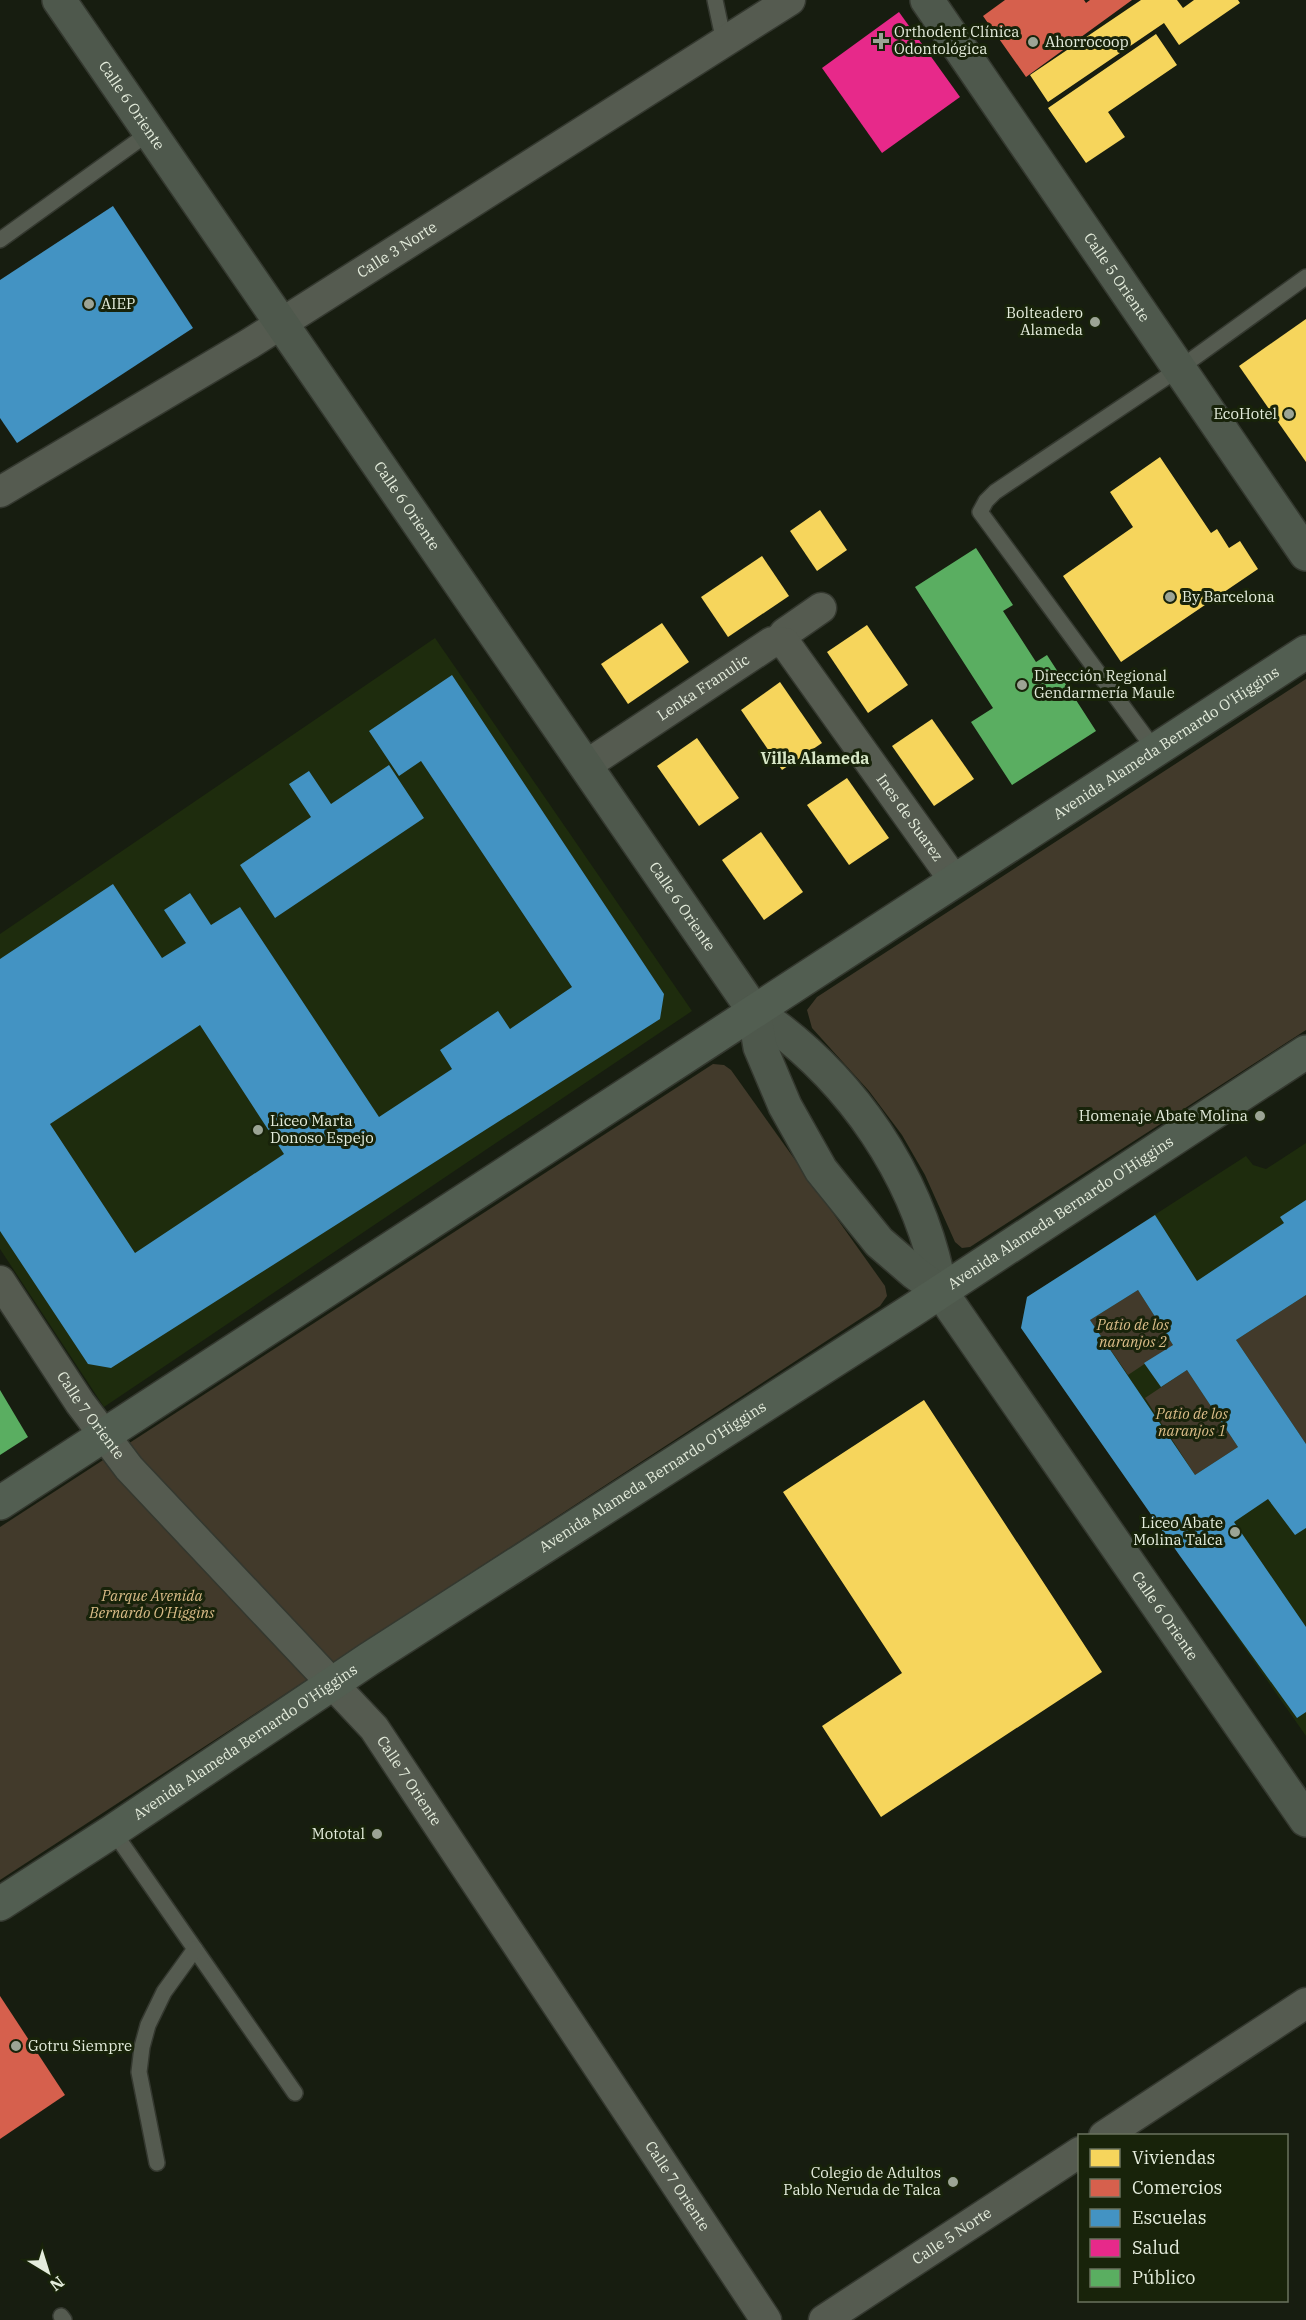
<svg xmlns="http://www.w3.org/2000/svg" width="1306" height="2320" viewBox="0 0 1306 2320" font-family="'IBM Plex Serif',serif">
<rect width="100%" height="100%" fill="#171d10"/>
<g fill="#1e2c0d">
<path d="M435,638L692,1011L104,1407L0,1249V934Z"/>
<path d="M1306,1143V1736L1021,1328L1027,1297L1246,1156L1253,1165L1266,1169Z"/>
</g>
<g fill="#423a2b">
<path d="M1306,679V1030L970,1247L962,1248L955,1242L925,1175L902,1135L869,1091L812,1028L807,1010L817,997Z"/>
<path d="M713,1064L724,1065L731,1070L885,1286L887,1296L880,1306L0,1880V1527Z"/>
<path d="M1138,1290L1173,1345L1128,1375L1090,1320Z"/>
<path d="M1306,1295V1444L1236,1340Z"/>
<path d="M1187,1370L1238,1447L1195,1475L1145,1398Z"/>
</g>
<g fill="#f6d55c">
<path d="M1141,0H1177L1183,8L1194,0H1238L1240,3L1179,45L1164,23L1048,102L1030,75Z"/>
<path d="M1156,34L1177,65L1108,112L1125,137L1086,163L1048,108Z"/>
<path d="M1306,319V462L1239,366Z"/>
<path d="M1160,457L1211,533L1217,529L1229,548L1240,541L1258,569L1121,662L1063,576L1133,527L1110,492Z"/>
<path d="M820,510L847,550L817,571L790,531Z"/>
<path d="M762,556L789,596L728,637L701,597Z"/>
<path d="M662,623L689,662L628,704L601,664Z"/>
<path d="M867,625L908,685L868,713L827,652Z"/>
<path d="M780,682L822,743L782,770L741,710Z"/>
<path d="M932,719L974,779L934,806L892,746Z"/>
<path d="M697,738L739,798L699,826L657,766Z"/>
<path d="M847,778L889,838L849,865L807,805Z"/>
<path d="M761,832L803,892L764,920L722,860Z"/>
<path d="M924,1400L1102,1672L881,1817L822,1726L902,1673L783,1492Z"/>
</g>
<g fill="#d6604d">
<path d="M1005,0H1084L1086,3L1090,0H1132L1026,77L983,16Z"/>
<path d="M0,1996L65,2095L0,2139Z"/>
</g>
<g fill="#4393c3" fill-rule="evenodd">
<path d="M113,206L193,328L17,443L0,418V280Z"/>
<path d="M452,675L664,994L660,1019L111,1368L88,1364L0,1231V959L113,884L162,958L186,943L164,910L190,893L211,925L240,907L379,1117L452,1069L440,1050L498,1011L510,1029L572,987L421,761L399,776L369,731ZM200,1025L284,1154L135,1253L50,1124Z"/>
<path d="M389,765L424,818L275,918L240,865L311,817L289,784L309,771L331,804Z"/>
<path d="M1306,1200V1295L1236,1340L1306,1444V1528L1295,1535L1268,1499L1234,1522L1306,1627V1712L1297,1718L1180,1556L1021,1328L1027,1297L1155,1215L1197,1281L1284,1223L1280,1217ZM1138,1290L1173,1345L1144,1363L1161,1387L1187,1370L1238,1447L1195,1475L1090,1320Z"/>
</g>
<path fill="#e7298a" d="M899,12L960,97L882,153L822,68Z"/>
<g fill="#5aae61">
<path d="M976,548L1013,605L1003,611L1036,662L1047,655L1096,731L1012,785L971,722L993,708L915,587Z"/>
<path d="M0,1390L28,1437L0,1455Z"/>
</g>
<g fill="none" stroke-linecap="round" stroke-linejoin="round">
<g stroke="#34382f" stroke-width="18">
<g id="service">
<path d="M715,0L724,42"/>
<path d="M0,240L150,132"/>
<path d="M1155,750L980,512L986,501L995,492L1180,368L1306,277"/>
<path d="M113,1831L295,2093"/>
<path d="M157,2163L139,2072L142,2047L148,2025L164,1992L195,1949"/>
<path d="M61,2316L64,2320"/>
</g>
</g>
<g stroke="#34382f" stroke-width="33">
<g id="minor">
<path id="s1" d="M0,492L249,344L790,0"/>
<path d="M778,642L785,633L821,608"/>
<path id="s2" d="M585,766L772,642L785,643L954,880"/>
<path id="s3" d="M0,1281L80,1403L129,1468L374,1728L766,2320"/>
<path d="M1104,2136L1306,2003"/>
<path id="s4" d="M824,2320L1080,2152"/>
</g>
</g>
<g stroke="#34382f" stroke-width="36">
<g id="secondary">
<path id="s5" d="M59,0L754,1011C851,1076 920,1177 941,1292"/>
<path id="s6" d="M927,0L1306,554"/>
<path id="s7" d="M754,1011L760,1047L785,1106L821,1170L879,1242L915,1273L941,1292L1306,1820"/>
</g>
</g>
<g stroke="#34382f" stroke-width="36">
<g id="primary">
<path id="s8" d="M0,1503L1306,652"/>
<path id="s9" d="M0,1904L113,1831L369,1659L911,1311L1306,1052"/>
</g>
</g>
<use href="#service" stroke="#555b50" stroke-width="15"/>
<use href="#minor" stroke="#555b50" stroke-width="30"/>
<use href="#secondary" stroke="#4e584c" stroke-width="33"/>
<use href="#primary" stroke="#525e51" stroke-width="33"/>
</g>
<g fill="#9ca495" stroke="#18230a" stroke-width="2">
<path d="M878 32h6v6h6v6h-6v6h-6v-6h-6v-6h6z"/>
<circle cx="1033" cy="42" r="6"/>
<circle cx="89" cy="304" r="6"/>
<circle cx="1095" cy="322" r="6"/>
<circle cx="1289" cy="414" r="6"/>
<circle cx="1170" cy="597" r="6"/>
<circle cx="1022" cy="685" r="6"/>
<circle cx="1260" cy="1116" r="6"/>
<circle cx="258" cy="1130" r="6"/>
<circle cx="1235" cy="1532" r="6"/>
<circle cx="377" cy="1834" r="6"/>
<circle cx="16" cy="2046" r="6"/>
<circle cx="953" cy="2182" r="6"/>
</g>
<g text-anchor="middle" stroke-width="6" stroke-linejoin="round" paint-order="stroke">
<g font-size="15" fill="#e4ecdc" stroke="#18230a" text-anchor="start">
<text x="894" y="37">Orthodent Clínica<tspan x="894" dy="17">Odontológica</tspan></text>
<text x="1045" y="47">Ahorrocoop</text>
<text x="101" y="309">AIEP</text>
<text x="1083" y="318" text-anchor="end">Bolteadero<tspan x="1083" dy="17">Alameda</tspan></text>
<text x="1277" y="419" text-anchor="end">EcoHotel</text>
<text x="1182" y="602">By Barcelona</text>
<text x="1034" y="681">Dirección Regional<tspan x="1034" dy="17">Gendarmería Maule</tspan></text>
<text x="1248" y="1121" text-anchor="end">Homenaje Abate Molina</text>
<text x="270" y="1126">Liceo Marta<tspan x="270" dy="17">Donoso Espejo</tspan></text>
<text x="1223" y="1528" text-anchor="end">Liceo Abate<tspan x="1223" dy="17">Molina Talca</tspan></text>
<text x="365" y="1839" text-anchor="end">Mototal</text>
<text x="28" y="2051">Gotru Siempre</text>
<text x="941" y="2178" text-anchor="end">Colegio de Adultos<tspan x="941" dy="17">Pablo Neruda de Talca</tspan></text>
</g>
<g font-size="15" fill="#e4ecdc" stroke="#18230a">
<text dy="5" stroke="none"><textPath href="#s5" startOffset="128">Calle 6 Oriente</textPath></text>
<text dy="5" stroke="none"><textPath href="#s1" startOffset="465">Calle 3 Norte</textPath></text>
<text dy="5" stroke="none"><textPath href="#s6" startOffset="336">Calle 5 Oriente</textPath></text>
<text dy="5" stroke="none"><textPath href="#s5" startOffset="614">Calle 6 Oriente</textPath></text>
<text dy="5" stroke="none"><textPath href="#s2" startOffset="142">Lenka Franulic</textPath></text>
<text dy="5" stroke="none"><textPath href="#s8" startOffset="1392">Avenida Alameda Bernardo O'Higgins</textPath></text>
<text dy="5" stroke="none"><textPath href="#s2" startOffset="452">Ines de Suarez</textPath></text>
<text dy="5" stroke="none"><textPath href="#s5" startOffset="1100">Calle 6 Oriente</textPath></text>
<text dy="5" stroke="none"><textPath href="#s9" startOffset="1266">Avenida Alameda Bernardo O'Higgins</textPath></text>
<text dy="5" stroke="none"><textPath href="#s3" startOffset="162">Calle 7 Oriente</textPath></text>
<text dy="5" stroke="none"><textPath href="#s9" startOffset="780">Avenida Alameda Bernardo O'Higgins</textPath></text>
<text dy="5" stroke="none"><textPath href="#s7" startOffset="740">Calle 6 Oriente</textPath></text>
<text dy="5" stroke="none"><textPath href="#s9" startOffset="294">Avenida Alameda Bernardo O'Higgins</textPath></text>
<text dy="5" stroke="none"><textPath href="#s3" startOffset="648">Calle 7 Oriente</textPath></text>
<text dy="5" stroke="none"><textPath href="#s3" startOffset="1134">Calle 7 Oriente</textPath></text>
<text dy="5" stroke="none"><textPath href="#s4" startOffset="153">Calle 5 Norte</textPath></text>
</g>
<g font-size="15" font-style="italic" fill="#dabc88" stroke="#18230a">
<text x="1133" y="1330">Patio de los<tspan x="1133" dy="17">naranjos 2</tspan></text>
<text x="1192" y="1419">Patio de los<tspan x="1192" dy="17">naranjos 1</tspan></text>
<text x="152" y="1601">Parque Avenida<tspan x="152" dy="17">Bernardo O'Higgins</tspan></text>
</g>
<g font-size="16" font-weight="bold" fill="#d7e7c7" stroke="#18230a">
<text x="815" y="764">Villa Alameda</text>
</g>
</g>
<rect x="1078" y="2134" width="210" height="168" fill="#18230a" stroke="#6a735e" stroke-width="1.5"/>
<rect x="1090" y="2149" width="30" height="18" fill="#f6d55c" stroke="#6a735e" stroke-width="1.5"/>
<text x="1132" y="2164" font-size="18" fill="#e4ecdc">Viviendas</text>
<rect x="1090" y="2179" width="30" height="18" fill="#d6604d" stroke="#6a735e" stroke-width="1.5"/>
<text x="1132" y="2194" font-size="18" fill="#e4ecdc">Comercios</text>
<rect x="1090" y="2209" width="30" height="18" fill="#4393c3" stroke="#6a735e" stroke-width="1.5"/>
<text x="1132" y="2224" font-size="18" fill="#e4ecdc">Escuelas</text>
<rect x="1090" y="2239" width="30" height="18" fill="#e7298a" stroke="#6a735e" stroke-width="1.5"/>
<text x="1132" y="2254" font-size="18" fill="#e4ecdc">Salud</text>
<rect x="1090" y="2269" width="30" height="18" fill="#5aae61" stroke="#6a735e" stroke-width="1.5"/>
<text x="1132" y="2284" font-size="18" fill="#e4ecdc">Público</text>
<g transform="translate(48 2272) rotate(142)" stroke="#18230a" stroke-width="4.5" paint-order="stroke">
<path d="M0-4.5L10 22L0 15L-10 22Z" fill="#e4ecdc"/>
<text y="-9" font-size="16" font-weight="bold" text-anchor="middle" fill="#e4ecdc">N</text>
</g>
</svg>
